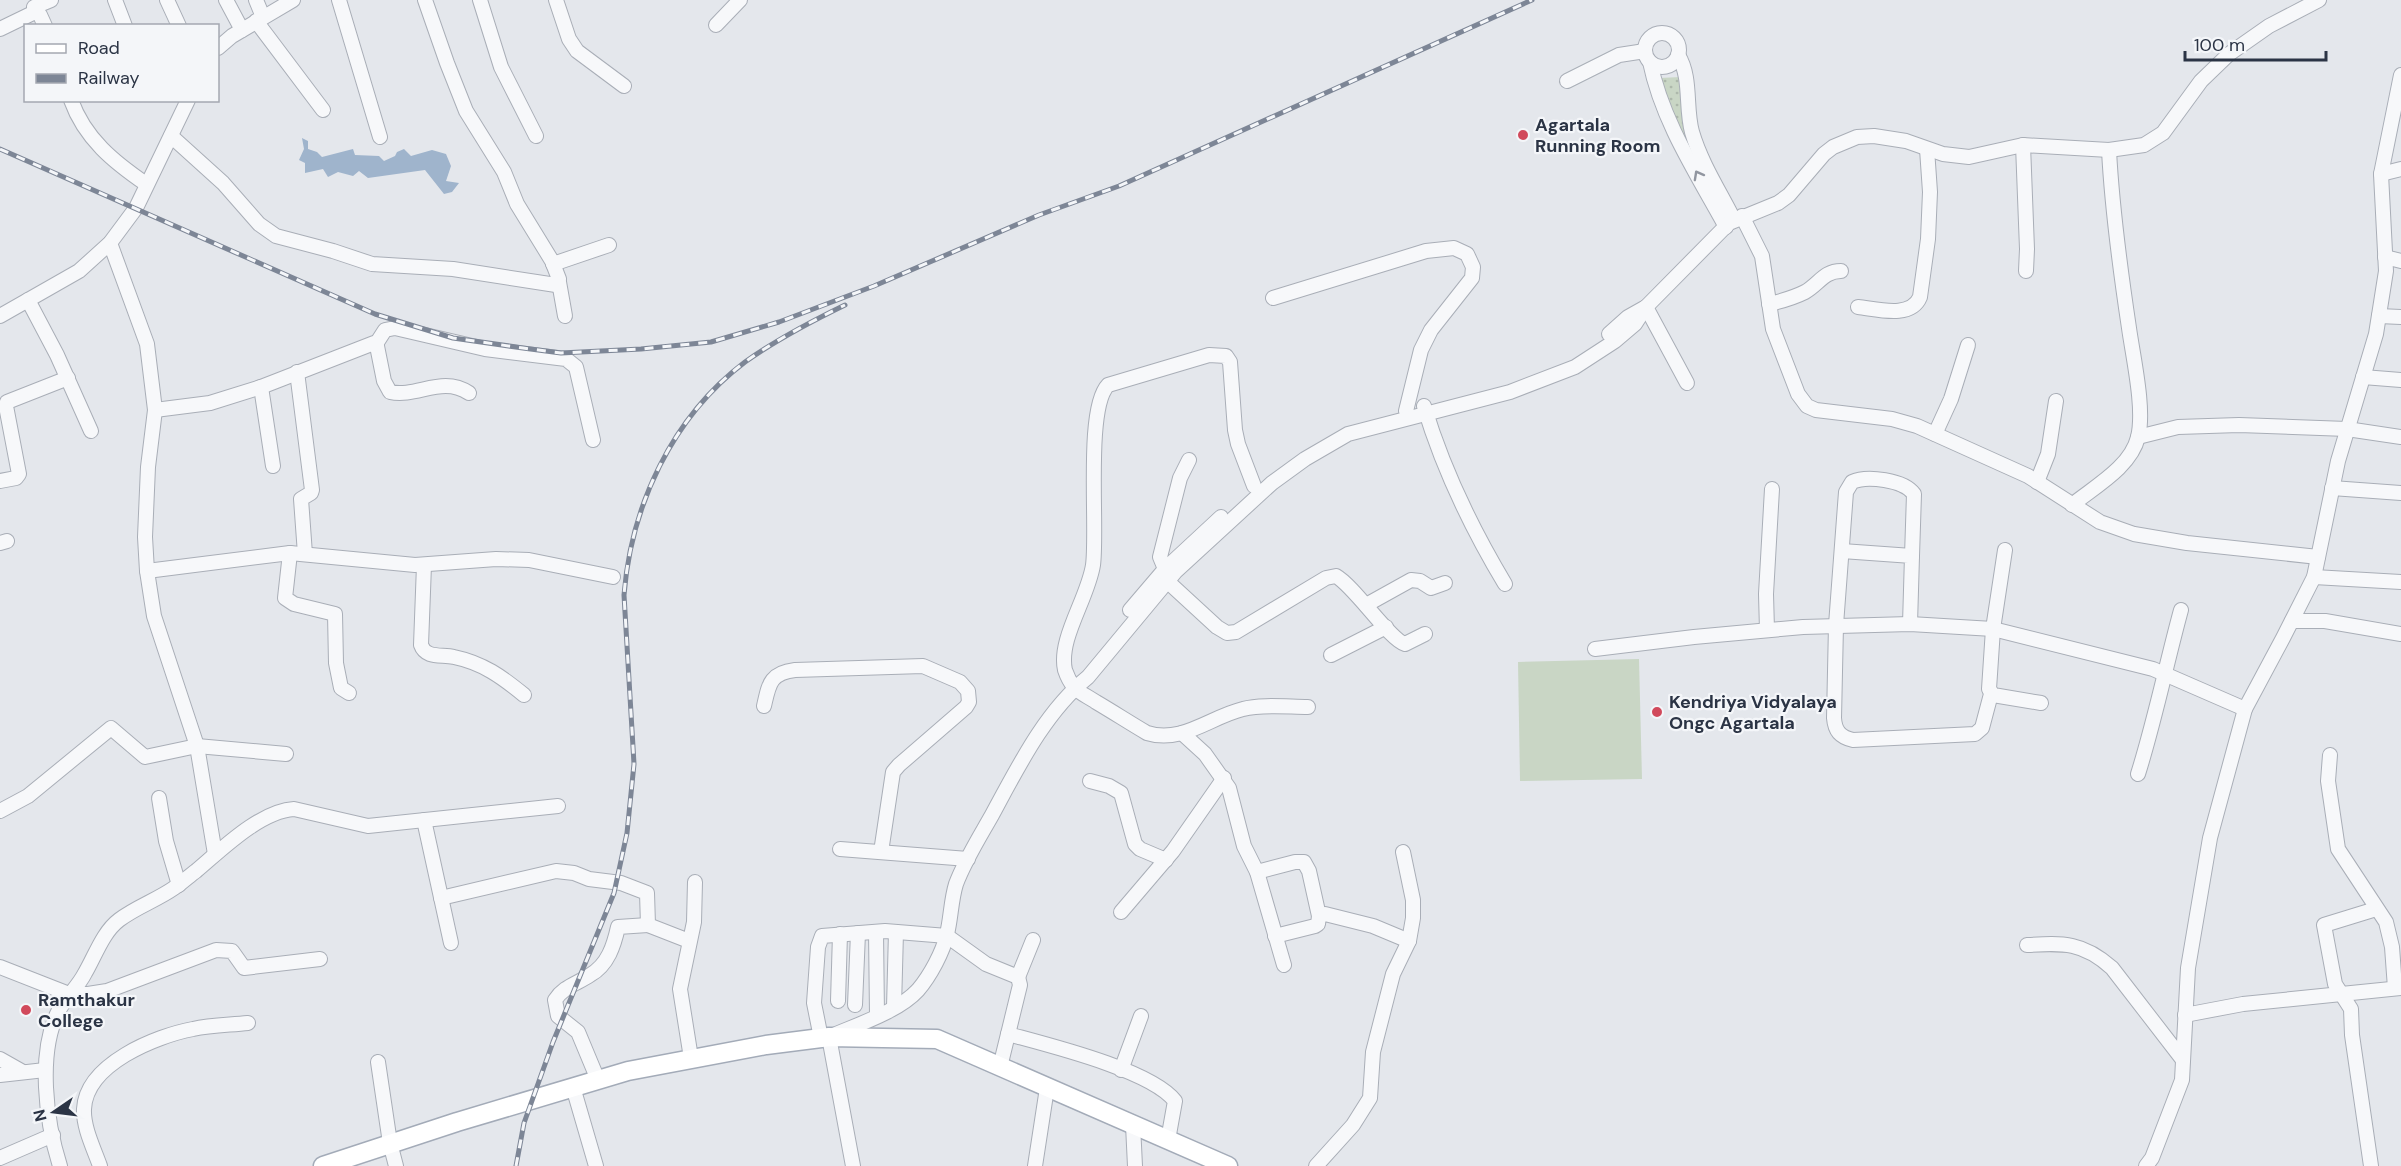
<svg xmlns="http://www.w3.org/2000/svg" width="2401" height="1166" viewBox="0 0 2401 1166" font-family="'DM Sans',sans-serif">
<defs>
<pattern id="grass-dots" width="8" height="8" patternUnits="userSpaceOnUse" patternTransform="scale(1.5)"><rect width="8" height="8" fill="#c9d6c5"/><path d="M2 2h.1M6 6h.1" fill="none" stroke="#adb8ab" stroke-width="1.8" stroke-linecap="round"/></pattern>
</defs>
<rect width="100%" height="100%" fill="#e4e7ec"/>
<path fill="url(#grass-dots)" d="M1681,77L1682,115L1687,133L1727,213L1681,134L1659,78Z"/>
<path fill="#c9d6c5" d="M1639,659L1642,779L1520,781L1518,662Z"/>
<path fill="#9fb4cc" d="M302,138L308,141V149L317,152L322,157L353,149L355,155L379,156L384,161L395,156L397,152L404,149L411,156L432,150L446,154L451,166L446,181L459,183L452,192L444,194L425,170L368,178L359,171L353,176L338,172L328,177L323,169L305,173V163L299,160L304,149Z"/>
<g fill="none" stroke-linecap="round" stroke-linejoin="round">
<g stroke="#a9aeb7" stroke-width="16">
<g id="minor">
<path d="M115,0L125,26"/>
<path d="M167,0L179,26"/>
<path d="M226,0L242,30"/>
<path d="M256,0L263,17"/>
<path d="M339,0L380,137"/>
<path d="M480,0L501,67L536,136"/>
<path d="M556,0L569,39L577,51L624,86"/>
<path d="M34,7L51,0"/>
<path d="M256,21L323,110"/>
<path d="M716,25L740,0"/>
<path d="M0,29L35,12L40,15L45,26"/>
<circle cx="1662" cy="50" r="17"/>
<path d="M218,48L232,36L293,0"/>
<path d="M1678,55C1692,78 1685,107 1692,132C1701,163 1720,192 1734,220"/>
<path d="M1650,62C1662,121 1697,174 1726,227"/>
<path d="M1567,81L1619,55L1645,51"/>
<path d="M71,100C85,139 114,162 146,184"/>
<path d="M171,136L223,183L259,224L276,236L333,251L372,264L453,269L556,285L559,279L552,261L517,204L504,172L466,111L447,63L425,0"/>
<path d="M2023,145L2027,249L2026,271"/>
<path d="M2381,174L2401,169"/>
<path d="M1742,216L1762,256L1773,329L1798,394L1807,406L1816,410L1892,419L1917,426L2028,476L2100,522L2134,534L2187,543L2318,557"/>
<path d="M110,243L147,344L155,410L148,467L145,537L147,571L154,616L197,746L215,854"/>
<path d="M2385,257L2401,261"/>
<path d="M553,264L609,245"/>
<path d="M559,282L565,316"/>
<path d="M1273,298L1426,251L1454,248L1467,254L1473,267L1472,278L1431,330L1421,350L1406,411"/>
<path d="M28,300L57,355L91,431"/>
<path d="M1769,304C1782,301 1793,298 1805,292C1819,284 1824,271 1841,271"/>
<path d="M1646,307L1687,383"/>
<path d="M1858,307C1877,309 1911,319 1920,297L1928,239L1930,192L1927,149"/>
<path d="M0,316L79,271L110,243L136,208L188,100"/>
<path d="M2379,316L2401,317"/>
<path d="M1609,334L1628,317L1644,308"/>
<path d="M376,344L385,330L395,328L485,349L566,359L576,367L593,440"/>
<path d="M297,372L312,490L311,493L301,499L305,554"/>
<path d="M2363,377L2401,380"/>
<path d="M261,387L273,466"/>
<path d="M1424,406C1443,469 1472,529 1505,584"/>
<path d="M155,410L210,403L261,387L374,343L377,346L384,381L390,392C417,398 442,375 469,393"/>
<path d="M1935,434L1951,399L1968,345"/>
<path d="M2138,437L2178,427L2239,425L2347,429L2401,437"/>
<path d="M0,481L16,478L19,474L6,406L7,402L68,378"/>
<path d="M2037,482L2048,454L2056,401"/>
<path d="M1254,486L1238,444L1235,430L1230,362L1226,356L1209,355L1108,385C1085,409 1098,528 1093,565C1088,598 1058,639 1065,670C1067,676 1070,682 1074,687C1079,693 1089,697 1096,702C1113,712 1130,723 1147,733C1182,744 1210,717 1243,709C1261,704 1289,707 1308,707"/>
<path d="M2332,488L2401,493"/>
<path d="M2072,505C2094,487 2131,467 2138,437C2145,409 2133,357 2129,328C2120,268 2112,210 2109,150"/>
<path d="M0,543L7,541"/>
<path d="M2005,550L1993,629L1989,689L1993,695L2041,703"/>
<path d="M1842,551L1912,556L1910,624"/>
<path d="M290,553L285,598L294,604L335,614L336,663L341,688L349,693"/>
<path d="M1912,556L1914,494C1904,480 1867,475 1852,482L1846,492L1836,625L1834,718C1835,731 1840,737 1853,740L1975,734L1982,728L1991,694"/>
<path d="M424,565L421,645C426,659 442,654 454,657C483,663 502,677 524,695"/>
<path d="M1165,569L1160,557L1180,478L1189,460"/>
<path d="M147,571L290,553L415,565L496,559L529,560L613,577"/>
<path d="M2314,577L2401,582"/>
<path d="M1167,581L1217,627L1227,633L1236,632L1326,578L1336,576C1355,587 1390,640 1405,644L1425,634"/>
<path d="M1366,605L1411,580L1420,581L1431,588L1445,583"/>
<path d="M1130,610L1165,569L1221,517"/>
<path d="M2292,621H2325L2401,634"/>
<path d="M1767,630L1766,594L1772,489"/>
<path d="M1595,649L1694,637L1803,627L1910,624L1993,629L2153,669L2245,709"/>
<path d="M1331,655L1386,627"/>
<path d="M764,706C769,684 770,673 795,670L923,666L960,682L968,691L969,702L966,707L899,765L893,772L881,852"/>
<path d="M1182,733L1205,754L1229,788L1244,846L1257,872L1284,965"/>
<path d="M2330,755L2328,781L2338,849L2386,922L2392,947L2395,988"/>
<path d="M2138,774C2155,720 2166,665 2181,610"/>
<path d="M1090,781L1109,786L1121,793L1135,844L1140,849L1166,860"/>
<path d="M159,798L166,841L179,885"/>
<path d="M0,811L28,796L111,728L145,757L197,746L286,754"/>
<path d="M424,820L451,943"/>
<path d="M840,849L968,859"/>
<path d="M1257,872L1295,862H1304L1309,871L1319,916"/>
<path d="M441,898L556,871L574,873L589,879L621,883L647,893L648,925L689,941"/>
<path d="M1121,912L1173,851L1224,778"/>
<path d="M876,932L877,1015"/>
<path d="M1275,936L1315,926L1318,924L1319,916L1325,914L1373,926L1409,941"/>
<path d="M2027,945C2064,943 2083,942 2112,968L2183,1060"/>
<path d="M0,967L69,994H88L107,991L216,950L232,951L244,968L320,959"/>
<path d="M1018,977L1033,940"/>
<path d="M838,1001L840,934"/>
<path d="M855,1005L858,933"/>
<path d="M894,1007L896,932"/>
<path d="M2185,1015L2243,1004L2401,988"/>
<path d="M1008,1034C1048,1045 1151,1070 1175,1101L1168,1140"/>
<path d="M821,1038L814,1003L818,947L822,936L885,931L947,936L986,964L1018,977L1020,985L1000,1067"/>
<path d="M691,1058L680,989L694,922L695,882"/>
<path d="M0,1059L23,1072"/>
<path d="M378,1062L390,1143L396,1166"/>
<path d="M1121,1070L1141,1016"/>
<path d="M0,1075L45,1070"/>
<path d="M598,1080L578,1032L558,1016L555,1000C564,986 577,984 590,975C608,965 614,945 618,927L648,925"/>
<path d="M573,1087L596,1166"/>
<path d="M1133,1125L1135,1166"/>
<path d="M0,1158L53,1135"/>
<path d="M60,1166C46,1122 37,1052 59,1010C66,997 78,987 85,973C95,956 103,932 119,920C136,907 157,900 174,888C182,883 189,876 196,871C221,850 260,811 294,809L368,826L558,806"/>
<path d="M100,1166C94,1149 83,1127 84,1109C86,1064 156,1036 193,1029C211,1025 230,1025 248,1023"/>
<path d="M853,1166L829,1037C856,1025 898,1012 918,990C930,976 943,952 947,934C951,918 951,900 956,884C965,860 979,838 992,815C1018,767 1045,712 1088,677L1176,571L1272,483L1305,459L1348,434L1510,392L1575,367L1615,341L1635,324L1646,307L1729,223L1778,203L1789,195L1824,154L1833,147L1857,137L1874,136L1906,141L1943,154L1969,157L2023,145L2109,150L2144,145L2163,133L2201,81L2229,54L2269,26L2319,0"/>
<path d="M1035,1166L1047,1088"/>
<path d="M1316,1166L1353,1125L1370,1098L1373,1052L1393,974L1409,941L1413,918V900L1403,852"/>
<path d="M2146,1166L2152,1158L2182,1080L2188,968L2210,838L2245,709L2283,638L2314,577L2338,461L2376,334L2386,271L2381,174L2401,75"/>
<path d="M2371,1166L2352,1035L2351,1009L2335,984L2324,925L2376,909"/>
</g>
</g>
<g stroke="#a3abb8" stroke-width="21">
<path id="major" d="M323,1166L457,1122L628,1071L766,1045L829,1037L937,1039L1228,1166"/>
</g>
<use href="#minor" stroke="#f7f8fa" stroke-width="14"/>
<use href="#major" stroke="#fff" stroke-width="18"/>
<g stroke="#7d8696" stroke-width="5">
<g id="rail">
<path d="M0,149L375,314L453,338L523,348L561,353L641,349L711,342L779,322L874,286L1039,215L1119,186L1532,0"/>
<path d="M516,1166L524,1123L553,1042L614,893L627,833L634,764L624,595C631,506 672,417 745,362C776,340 810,322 845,305"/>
</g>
</g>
<use href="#rail" stroke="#f4f6f9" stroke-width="3" stroke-dasharray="9" stroke-linecap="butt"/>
</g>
<defs><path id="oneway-chevron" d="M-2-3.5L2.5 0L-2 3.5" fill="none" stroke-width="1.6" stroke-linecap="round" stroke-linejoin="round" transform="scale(1.5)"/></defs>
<use stroke="#9196a0" href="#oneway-chevron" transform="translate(1698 175) rotate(-119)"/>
<g fill="#d1495b" stroke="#f4f6f9" stroke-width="2">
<circle cx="1523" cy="135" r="6"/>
<circle cx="1657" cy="712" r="6"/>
<circle cx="26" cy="1010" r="6"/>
</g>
<g text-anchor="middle" stroke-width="4.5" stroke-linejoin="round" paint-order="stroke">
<g font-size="18" font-weight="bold" fill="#2b3445" stroke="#f4f6f9" text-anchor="start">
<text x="1535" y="131">Agartala<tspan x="1535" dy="21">Running Room</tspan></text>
<text x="1669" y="708">Kendriya Vidyalaya<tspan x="1669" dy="21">Ongc Agartala</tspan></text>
<text x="38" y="1006">Ramthakur<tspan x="38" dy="21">College</tspan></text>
</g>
</g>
<rect x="24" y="24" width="195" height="78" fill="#f4f6f9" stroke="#a4a8b1" stroke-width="1.5"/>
<rect x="36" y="44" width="30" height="9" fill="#ffffff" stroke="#a4a8b1" stroke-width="1.5"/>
<text x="78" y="54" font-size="18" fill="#2b3445">Road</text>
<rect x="36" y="74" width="30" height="9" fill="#7d8696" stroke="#a4a8b1" stroke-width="1.5"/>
<text x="78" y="84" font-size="18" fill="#2b3445">Railway</text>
<g transform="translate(54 1112) rotate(256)" stroke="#f4f6f9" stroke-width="4.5" paint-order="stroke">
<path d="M0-4.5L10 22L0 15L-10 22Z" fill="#2b3445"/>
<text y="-9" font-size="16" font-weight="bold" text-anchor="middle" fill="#2b3445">N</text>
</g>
<path d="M2185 51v9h141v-9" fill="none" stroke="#2b3445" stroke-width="3"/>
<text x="2194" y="51" font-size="18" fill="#2b3445" stroke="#f4f6f9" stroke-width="4.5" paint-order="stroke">100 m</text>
</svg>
